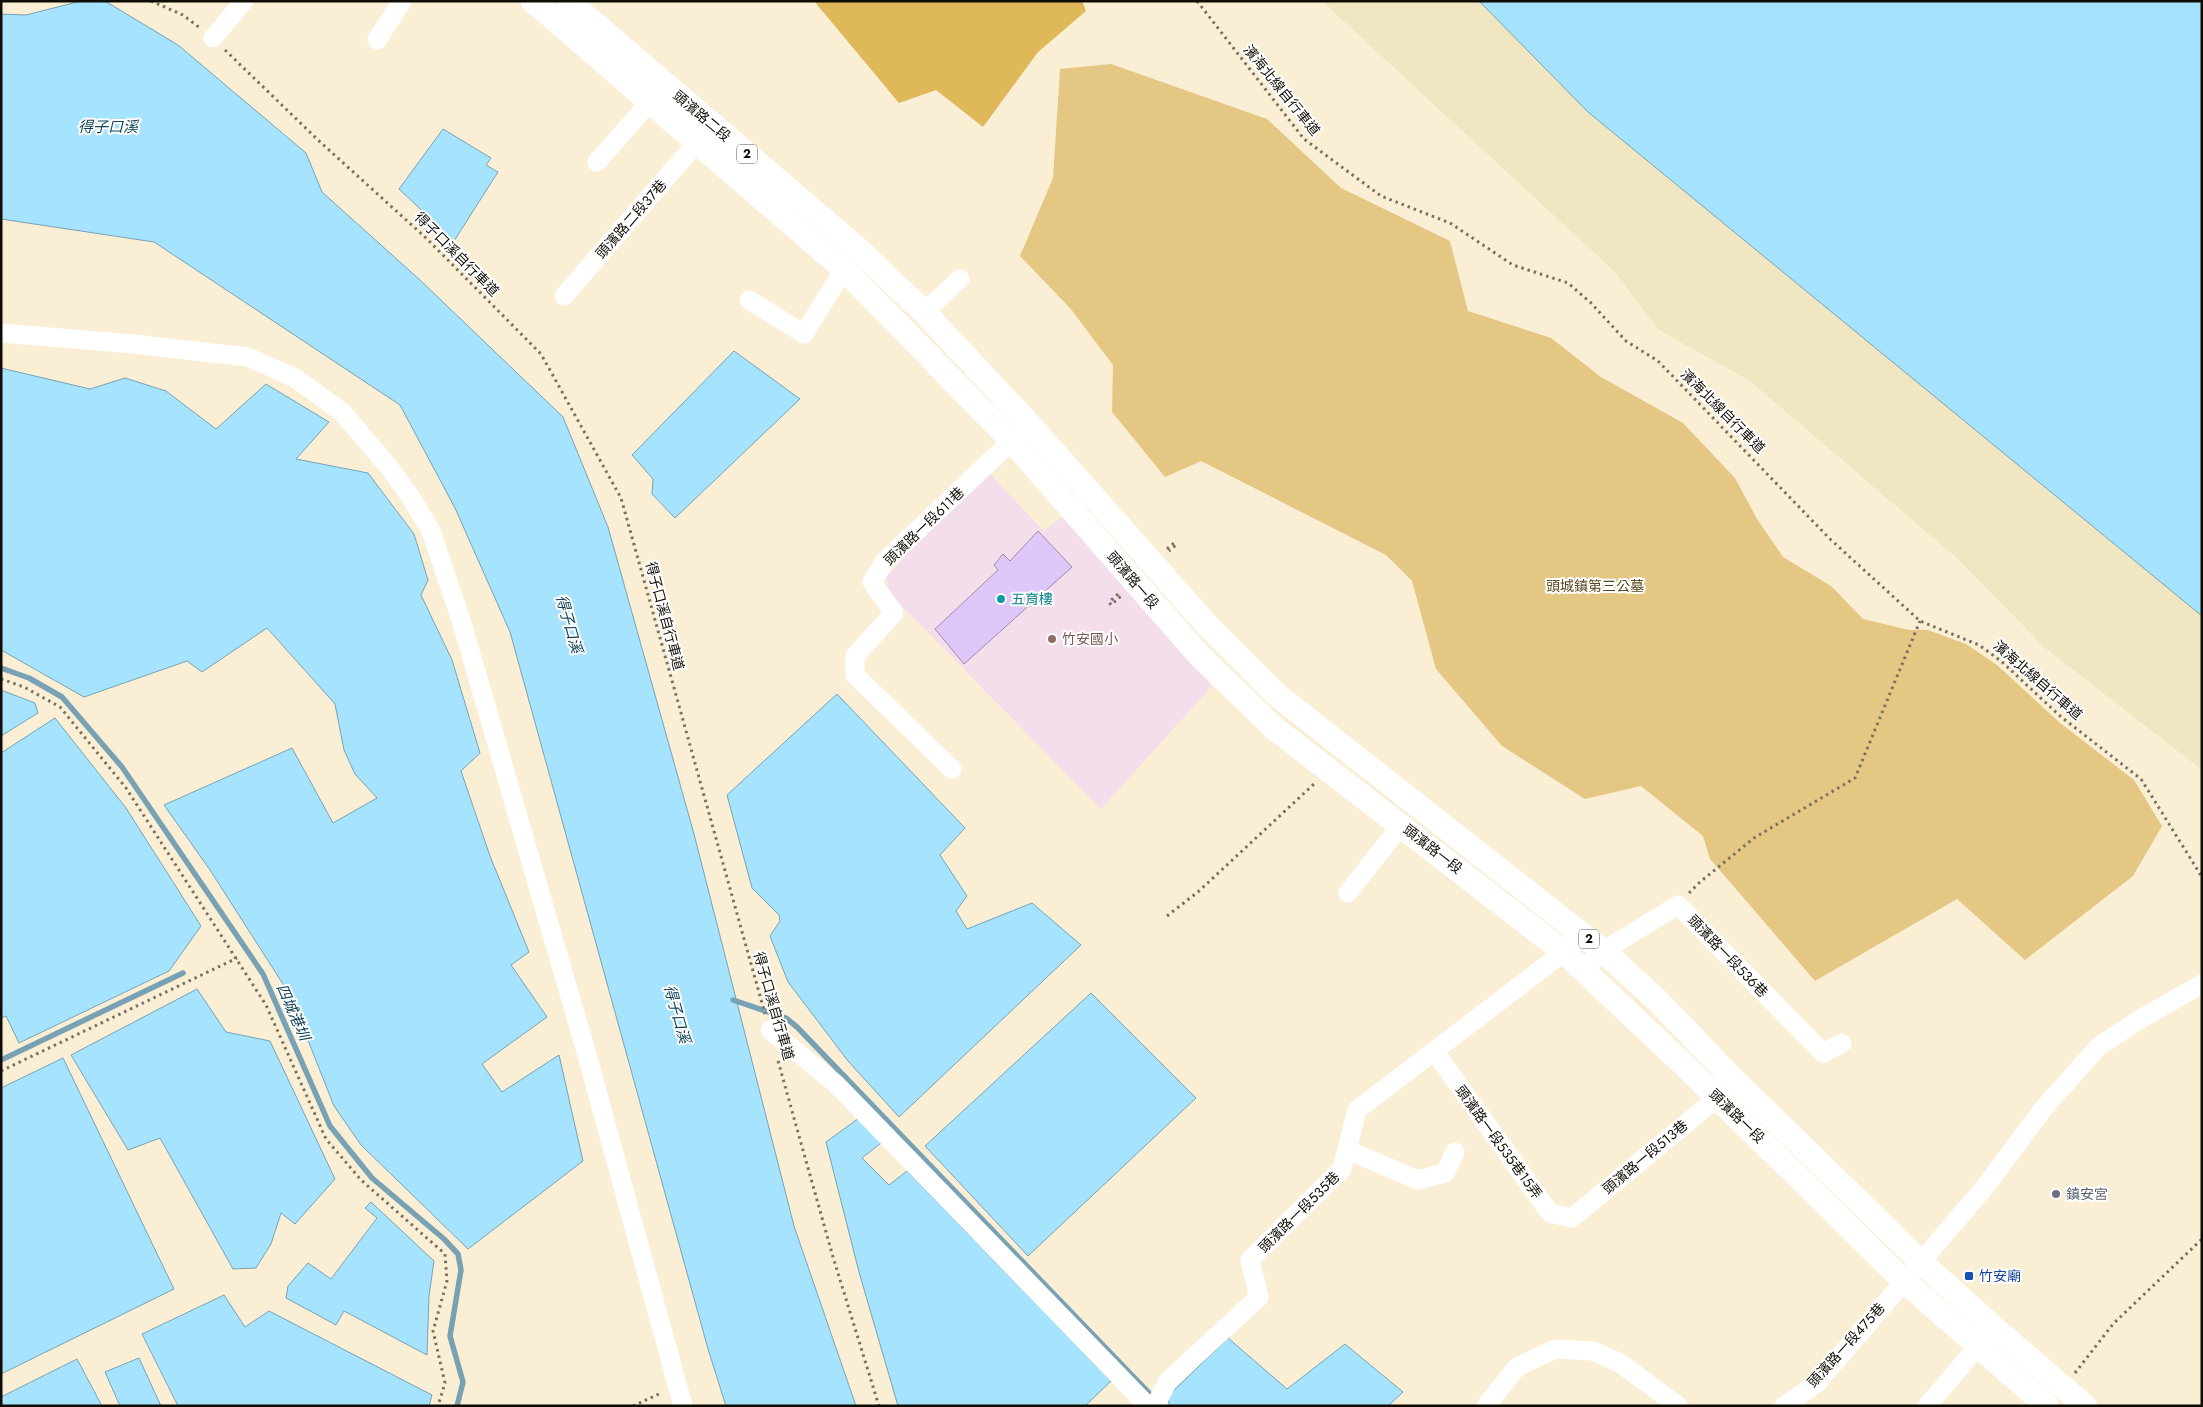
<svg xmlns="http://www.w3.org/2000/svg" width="2203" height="1407" viewBox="0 0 2203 1407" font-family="Jost,'Noto Sans TC',sans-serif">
<rect width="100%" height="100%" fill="#faefd5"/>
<path fill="#f4deec" d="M987,471L1044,531L1063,516L1212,686L1101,809L888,592L886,577Z"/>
<path fill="#e4c782" d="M1111,64L1267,119L1341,188L1450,241L1468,311L1551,338L1601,377L1683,423L1735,478L1757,519L1783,557L1831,586L1863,619L1909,630H1928L1966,644L1997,665L2059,722L2134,780L2162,826L2133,876L2025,960L1957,899L1815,981L1710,859L1703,836L1641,786L1585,799L1502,746L1436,669L1412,581L1386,555L1201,461L1165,477L1112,412L1113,365L1070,308L1020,256L1053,178L1060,69Z"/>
<path fill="#deb859" d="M814,1H1082L1086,11L1038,52L983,127L936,90L899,103Z"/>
<path fill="#f0e6c1" d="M1322,1H1479L1588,112L2202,616V770L2044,647L1959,560L1750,381L1659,330L1615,272Z"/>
<g fill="#a5e3ff" stroke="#78a2b4">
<path d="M81,1H105L178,45L306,153L322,192L420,280L563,417L608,527L694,834L794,1226L856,1406H726L708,1349L510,632L455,508L400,405L154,242L1,219V14L26,15Z"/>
<path d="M1479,1H2202V616L1588,112Z"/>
<path d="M443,129L491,158L486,165L498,172L454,241L399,189Z"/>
<path d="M734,351L800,399L675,518L652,494L653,479L632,455Z"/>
<path d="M1,368L90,389L125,378L166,391L216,429L266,384L329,422L296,459L368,473L414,534L428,580L421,595L452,660L480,753L461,771L490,856L529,952L511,965L547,1017L482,1064L502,1092L559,1055L583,1161L468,1249L361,1145L334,1106L290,995L210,870L164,805L292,748L333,823L377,798L355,774L344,750L335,704L267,628L202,672L187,661L84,697L1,650Z"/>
<path d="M1,690L35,703L38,713L1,736Z"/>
<path d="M837,694L965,828L940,855L967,896L956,911L967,929L1032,903L1081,945L899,1117L848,1061L788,982L770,936L780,921L779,915L752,888L727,795Z"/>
<path d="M55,718L126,808L201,926L169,971L19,1043L6,1016L1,1018V753Z"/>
<path d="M197,989L226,1032L270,1041L335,1179L295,1224L281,1213L271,1244L256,1268L233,1269L160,1138L128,1150L71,1055Z"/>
<path d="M1091,993L1196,1098L1028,1256L925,1146Z"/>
<path d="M63,1058L174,1289L1,1374V1088Z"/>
<path d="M859,1118L881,1143L862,1158L889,1185L907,1171L1111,1381L1085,1406H898L859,1272L826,1142Z"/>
<path d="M371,1202L434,1261L429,1296L427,1355L344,1311L336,1325L286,1298L288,1286L308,1263L331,1279L377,1218L365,1208Z"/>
<path d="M224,1295L245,1327L269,1311L432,1395L429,1406H178L142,1334Z"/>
<path d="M1228,1338L1287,1389L1345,1344L1403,1392L1388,1406H1170L1167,1397Z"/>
<path d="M139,1358L161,1406H120L105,1372Z"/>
<path d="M77,1359L102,1406H1V1397Z"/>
</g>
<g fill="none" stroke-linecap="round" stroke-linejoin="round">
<g stroke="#78a2b4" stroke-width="5.5">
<path d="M1,668L29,678L62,697L122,767L263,974L330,1126L372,1178L444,1239L458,1254L461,1270L450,1336L463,1382L457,1406"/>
<path d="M733,1000L786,1018L797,1027L1149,1393"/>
<path d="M1,1060L183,973"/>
</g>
</g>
<path fill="#e0c7f9" stroke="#9b90a7" d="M1038,531L1072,567L964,664L935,629L998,570L994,565L1003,554L1010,561Z"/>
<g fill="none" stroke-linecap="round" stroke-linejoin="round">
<g stroke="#797262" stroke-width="3" stroke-dasharray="2.5 4" stroke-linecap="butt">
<path d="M151,1L183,15L200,28"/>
<path d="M1197,1L1304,139L1381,196L1450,223L1513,265L1568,283L1590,302L1626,341L1658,361L1830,539L1920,621L1979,645L2001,661L2060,716L2141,779L2202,877"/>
<path d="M225,50L318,140L426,238L541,354L621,498L765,1014"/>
<path d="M1167,549L1174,543L1176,545L1169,551"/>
<path d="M1118,594L1109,602L1111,605L1122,595"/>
<path d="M1,679L24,687L60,707L126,788L266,1005L326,1139L361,1180L445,1254L447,1281L433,1331L445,1383L438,1406"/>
<path d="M1689,893L1700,882L1754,838L1855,778L1920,621"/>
<path d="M1167,916L1199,891L1314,784"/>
<path d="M778,1061L833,1257L879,1406"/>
<path d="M1,1071L237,958"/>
<path d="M2075,1373L2113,1324L2202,1239"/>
<path d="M633,1406L661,1393"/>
</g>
<g stroke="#fff" stroke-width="19">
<path d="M213,38L244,1"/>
<path d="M377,40L402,1"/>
<path d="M597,162L649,103"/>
<path d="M564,296L705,133"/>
<path d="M749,300L804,334L844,269"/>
<path d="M924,312L960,279"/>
<path d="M1,333L133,344L248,357L295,378L342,412L388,466L410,496L431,531L461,620L587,1055L683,1406"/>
<path d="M952,769L855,675V656L894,613L872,582L885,561L1022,431"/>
<path d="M1348,893L1401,825"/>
<path d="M1583,969L1603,951L1678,905L1823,1053L1842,1043"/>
<path d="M770,1030L836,1084L1148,1406"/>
<path d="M1435,1052L1550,1213L1572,1218L1718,1097"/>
<path d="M1347,1150L1418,1180L1445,1173L1455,1152"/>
<path d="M1155,1406L1168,1381L1259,1297L1250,1260L1342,1169L1357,1110L1564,952L1583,934"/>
<path d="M1486,1406L1517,1367L1555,1349L1593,1351L1620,1363L1678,1406"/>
<path d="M1784,1406L1817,1383L1985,1187L2043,1109L2099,1046L2142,1018L2202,984"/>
<path d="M1927,1406L1986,1337"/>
</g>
<g stroke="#fff" stroke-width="24">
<path d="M533,1L844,269L1012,441L1199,655L1274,728L1564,952L1681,1062L1903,1280L2047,1406"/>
<path d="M568,1L858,249L924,312L1029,424L1208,626L1277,695L1603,951L1658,1001L1732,1078L1920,1261L1994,1328L2085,1406"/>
</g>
</g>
<circle fill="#0f9aa8" stroke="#fff" stroke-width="2" cx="1001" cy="599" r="5"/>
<circle fill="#8d6e63" stroke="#fff" stroke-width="2" cx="1052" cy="639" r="5"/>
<circle fill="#6b7280" stroke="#fff" stroke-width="2" cx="2056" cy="1194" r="5"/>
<rect fill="#1a4fb4" stroke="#fff" stroke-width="2" x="1964" y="1271" width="10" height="10" rx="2.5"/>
<g text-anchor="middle" stroke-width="4" stroke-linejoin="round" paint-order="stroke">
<g fill="#fff" stroke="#57554f" stroke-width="1">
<rect x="737" y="144.5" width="20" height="19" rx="4"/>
<rect x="1579" y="929.5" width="20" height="19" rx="4"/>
</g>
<g font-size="12" font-weight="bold" fill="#0f0c04">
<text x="747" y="158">2</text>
<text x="1589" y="943">2</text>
</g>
<g font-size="14" fill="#0f0c04" stroke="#fff">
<text transform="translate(1282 90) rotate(51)" y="5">濱海北線自行車道</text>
<text transform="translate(702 116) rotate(40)" y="5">頭濱路二段</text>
<text transform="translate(631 219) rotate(-49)" y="5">頭濱路二段37巷</text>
<text transform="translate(457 254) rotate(45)" y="5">得子口溪自行車道</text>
<text transform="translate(1723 411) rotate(45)" y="5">濱海北線自行車道</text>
<text transform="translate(924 526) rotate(-44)" y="5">頭濱路一段611巷</text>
<text transform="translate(1133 580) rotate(49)" y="5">頭濱路一段</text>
<text transform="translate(665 616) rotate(75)" y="5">得子口溪自行車道</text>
<text transform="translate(2038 680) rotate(41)" y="5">濱海北線自行車道</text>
<text transform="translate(1433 849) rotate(38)" y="5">頭濱路一段</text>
<text transform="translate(1728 956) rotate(46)" y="5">頭濱路一段536巷</text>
<text transform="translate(774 1006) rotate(74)" y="5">得子口溪自行車道</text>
<text transform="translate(1737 1116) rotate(44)" y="5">頭濱路一段</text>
<text transform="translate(1499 1142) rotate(54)" y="5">頭濱路一段535巷15弄</text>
<text transform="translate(1645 1157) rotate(-40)" y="5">頭濱路一段513巷</text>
<text transform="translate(1299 1212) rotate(-45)" y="5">頭濱路一段535巷</text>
<text transform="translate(1846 1345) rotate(-48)" y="5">頭濱路一段475巷</text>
</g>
<g font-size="14" fill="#584820" stroke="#fff">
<text x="1595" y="591">頭城鎮第三公墓</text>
</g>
<g font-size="14" fill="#0d838f" stroke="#fff" text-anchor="start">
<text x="1011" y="604">五育樓</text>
</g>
<g font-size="14" fill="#785e54" stroke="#fff" text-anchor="start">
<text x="1062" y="644">竹安國小</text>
</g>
<g font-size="14" fill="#5b616d" stroke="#fff" text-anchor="start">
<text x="2066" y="1199">鎮安宮</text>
</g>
<g font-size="14" fill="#164399" stroke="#fff" text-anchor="start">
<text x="1979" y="1281">竹安廟</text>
</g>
<g font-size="15" font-style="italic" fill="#124457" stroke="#fff">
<text x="108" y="132">得子口溪</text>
<text transform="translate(569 624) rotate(74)" y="5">得子口溪</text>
<text transform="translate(293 1012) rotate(66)" y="5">四城港圳</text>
<text transform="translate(677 1014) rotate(74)" y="5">得子口溪</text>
</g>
</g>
<rect width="2203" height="1407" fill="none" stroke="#0f0c04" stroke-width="5"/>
</svg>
